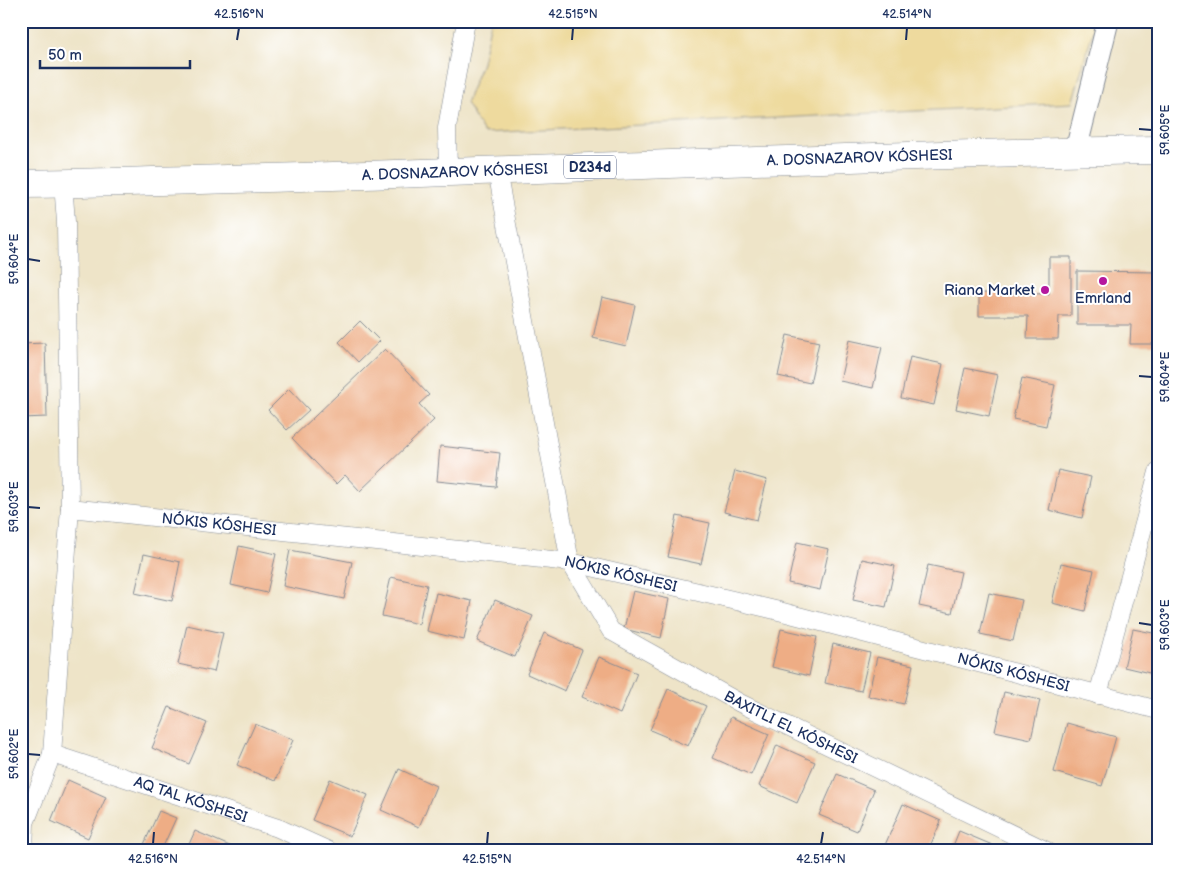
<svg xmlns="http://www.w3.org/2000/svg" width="1179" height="872" viewBox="0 0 1179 872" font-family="'Balsamiq Sans',sans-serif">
<rect width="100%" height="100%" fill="#fff"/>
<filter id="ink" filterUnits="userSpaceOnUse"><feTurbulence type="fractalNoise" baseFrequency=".02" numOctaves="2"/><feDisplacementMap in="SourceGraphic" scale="10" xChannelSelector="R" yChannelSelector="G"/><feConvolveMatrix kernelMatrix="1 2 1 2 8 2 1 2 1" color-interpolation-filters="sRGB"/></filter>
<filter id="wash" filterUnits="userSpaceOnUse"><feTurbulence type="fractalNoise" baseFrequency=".0096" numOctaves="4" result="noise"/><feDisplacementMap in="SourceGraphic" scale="20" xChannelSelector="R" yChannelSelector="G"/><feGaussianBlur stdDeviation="1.12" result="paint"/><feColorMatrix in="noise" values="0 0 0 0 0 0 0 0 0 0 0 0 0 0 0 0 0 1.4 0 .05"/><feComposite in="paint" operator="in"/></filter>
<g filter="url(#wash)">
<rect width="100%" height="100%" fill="#eee4c8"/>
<path fill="#eeda9e" stroke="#84847e" d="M491,21H1096L1072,103L484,133L466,103L482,63Z"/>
<g id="blocks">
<g fill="#eead85">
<path d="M1049,257H1071V316H1059L1058,339H1027L1028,316H979V293L1049,294Z"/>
<path d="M1077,271L1158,272V344H1130L1131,325H1077Z"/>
<path d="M602,297L635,305L626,346L593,338Z"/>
<path d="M360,321L380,341L358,362L339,342Z"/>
<path d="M787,335L819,342L810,383L778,376Z"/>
<path d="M849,340L882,347L873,388L840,381Z"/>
<path d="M45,343L47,417L21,418V344Z"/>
<path d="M385,349L429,395L419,404L434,420L360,491L345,475L336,484L292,438Z"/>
<path d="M910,357L943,364L934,405L901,398Z"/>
<path d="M965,368L998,375L989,416L956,409Z"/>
<path d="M1022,378L1055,385L1046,426L1013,419Z"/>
<path d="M289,389L309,410L287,430L268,410Z"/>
<path d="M440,446L500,453L496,487L437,481Z"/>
<path d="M1058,470L1091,477L1082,518L1049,510Z"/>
<path d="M735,471L767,480L757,520L724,512Z"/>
<path d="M677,516L710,523L701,564L668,557Z"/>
<path d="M797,542L829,549L820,590L788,583Z"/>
<path d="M239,546L276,554L267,593L231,585Z"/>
<path d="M290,550L352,562L344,599L283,586Z"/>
<path d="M144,554L180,562L172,601L135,593Z"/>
<path d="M862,559L895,566L886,607L853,600Z"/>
<path d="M1061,563L1094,570L1085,611L1052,603Z"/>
<path d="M928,565L961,572L952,613L919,606Z"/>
<path d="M391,577L427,585L419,624L382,616Z"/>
<path d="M633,591L669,599L661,638L624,629Z"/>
<path d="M436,593L472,601L464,640L427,631Z"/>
<path d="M989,593L1022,600L1013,641L980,634Z"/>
<path d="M495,600L533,616L515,657L477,641Z"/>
<path d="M187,625L223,633L214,672L178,664Z"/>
<path d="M781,629L817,637L809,676L772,667Z"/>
<path d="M1133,629L1158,634V675L1124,667Z"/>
<path d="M544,633L582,650L565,691L527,674Z"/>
<path d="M833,644L870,653L861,691L825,683Z"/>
<path d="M599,657L637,673L620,714L582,697Z"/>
<path d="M877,657L913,665L904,704L868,696Z"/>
<path d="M668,689L706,706L688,746L650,730Z"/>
<path d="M1004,692L1040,700L1031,739L995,731Z"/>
<path d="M169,707L207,723L189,764L152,748Z"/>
<path d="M731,717L769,734L751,775L713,758Z"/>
<path d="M1067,723L1116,737L1102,786L1054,772Z"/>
<path d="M255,724L293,740L275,781L237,765Z"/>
<path d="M777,745L815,762L797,803L759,786Z"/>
<path d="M399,769L436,786L419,827L381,810Z"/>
<path d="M837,774L874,790L857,831L819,815Z"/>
<path d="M330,779L368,795L350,836L312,820Z"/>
<path d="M68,780L106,797L88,838L51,821Z"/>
<path d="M903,804L941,821L928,851H898L885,845Z"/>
<path d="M159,811L176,818L161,851H141Z"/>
<path d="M195,831L232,847L231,851H186Z"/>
<path d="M959,831L997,847L996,851H951Z"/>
</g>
</g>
</g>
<g filter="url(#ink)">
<use href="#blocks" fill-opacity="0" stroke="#848a93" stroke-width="1"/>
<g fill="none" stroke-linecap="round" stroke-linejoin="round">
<g stroke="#848a93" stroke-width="19">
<g id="minor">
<path id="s1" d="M497,171L570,562L611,631L740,703L1047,851"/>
<path d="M448,172L447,128L466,21"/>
<path id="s2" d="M70,508L570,562L775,610L1158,710"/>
<path d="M1098,695L1158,472"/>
<path id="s3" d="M52,754L278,828L329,851"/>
<path d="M24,851L25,823L52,754L70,508L66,222L63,183"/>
</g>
</g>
<g stroke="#848a93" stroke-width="23">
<path id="tertiary" d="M1076,150L1108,21"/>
</g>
<g stroke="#848a93" stroke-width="29">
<g id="primary">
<path id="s4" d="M21,184C400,178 779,156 1158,150"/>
</g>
</g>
<use href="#minor" stroke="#fff" stroke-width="18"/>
<use href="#tertiary" stroke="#fff" stroke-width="21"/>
<use href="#primary" stroke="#fff" stroke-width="28"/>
</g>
</g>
<path fill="none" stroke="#1b2f5e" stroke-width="2" d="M237,40L239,28M572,40L573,28M906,40L907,28M1139,129L1152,130M28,259L40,261M1139,376L1152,377M28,507L40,508M1139,623L1152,625M28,754L40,755M153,844L154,832M487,844L488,832M821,844L823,832"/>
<g fill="#b5179e" stroke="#fff" stroke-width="2">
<circle cx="1103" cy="281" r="5"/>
<circle cx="1045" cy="290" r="5"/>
</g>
<g text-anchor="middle" stroke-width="4" stroke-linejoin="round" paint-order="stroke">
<rect fill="#fff" stroke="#5f6d8e" stroke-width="1" x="564" y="155.5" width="52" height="23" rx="4"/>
<g font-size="14" font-weight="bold" fill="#1b2f5e">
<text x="590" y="172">D234d</text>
</g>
<g font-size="15" fill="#1b2f5e" stroke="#fff">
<text dy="5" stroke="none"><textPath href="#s4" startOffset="839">A. DOSNAZAROV KÓSHESI</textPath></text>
<text dy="5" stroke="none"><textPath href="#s4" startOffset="434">A. DOSNAZAROV KÓSHESI</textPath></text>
<text dy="5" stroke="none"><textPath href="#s2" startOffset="150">NÓKIS KÓSHESI</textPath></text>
<text dy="5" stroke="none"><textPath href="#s2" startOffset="555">NÓKIS KÓSHESI</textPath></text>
<text dy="5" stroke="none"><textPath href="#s2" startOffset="960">NÓKIS KÓSHESI</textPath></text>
<text dy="5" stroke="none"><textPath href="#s1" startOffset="682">BAXITLI EL KÓSHESI</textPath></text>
<text dy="5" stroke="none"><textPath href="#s3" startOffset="146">AQ TAL KÓSHESI</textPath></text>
</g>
<g font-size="15" fill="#1b2f5e" stroke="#fff" text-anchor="end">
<text x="1035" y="295">Riana Market</text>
<text x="1103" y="303" text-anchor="middle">Emrland</text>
</g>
</g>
<rect width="1179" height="872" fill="none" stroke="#fff" stroke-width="55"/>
<path d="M40 60v8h150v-8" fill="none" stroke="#1b2f5e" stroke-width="2.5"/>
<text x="48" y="60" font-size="15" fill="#1b2f5e" stroke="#ffffff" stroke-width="4" paint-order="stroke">50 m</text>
<rect x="28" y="28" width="1124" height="816" fill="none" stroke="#1b2f5e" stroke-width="2"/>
<g font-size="12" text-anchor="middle" fill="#1b2f5e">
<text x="239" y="18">42.516°N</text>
<text x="573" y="18">42.515°N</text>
<text x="907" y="18">42.514°N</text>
<text transform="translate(1165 130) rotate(-90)" y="4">59.605°E</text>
<text transform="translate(14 259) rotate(-90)" y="4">59.604°E</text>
<text transform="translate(1165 377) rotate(-90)" y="4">59.604°E</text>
<text transform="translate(14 507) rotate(-90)" y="4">59.603°E</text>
<text transform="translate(1165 625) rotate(-90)" y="4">59.603°E</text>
<text transform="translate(14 754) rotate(-90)" y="4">59.602°E</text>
<text x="153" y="863">42.516°N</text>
<text x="487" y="863">42.515°N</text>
<text x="821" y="863">42.514°N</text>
</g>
</svg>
